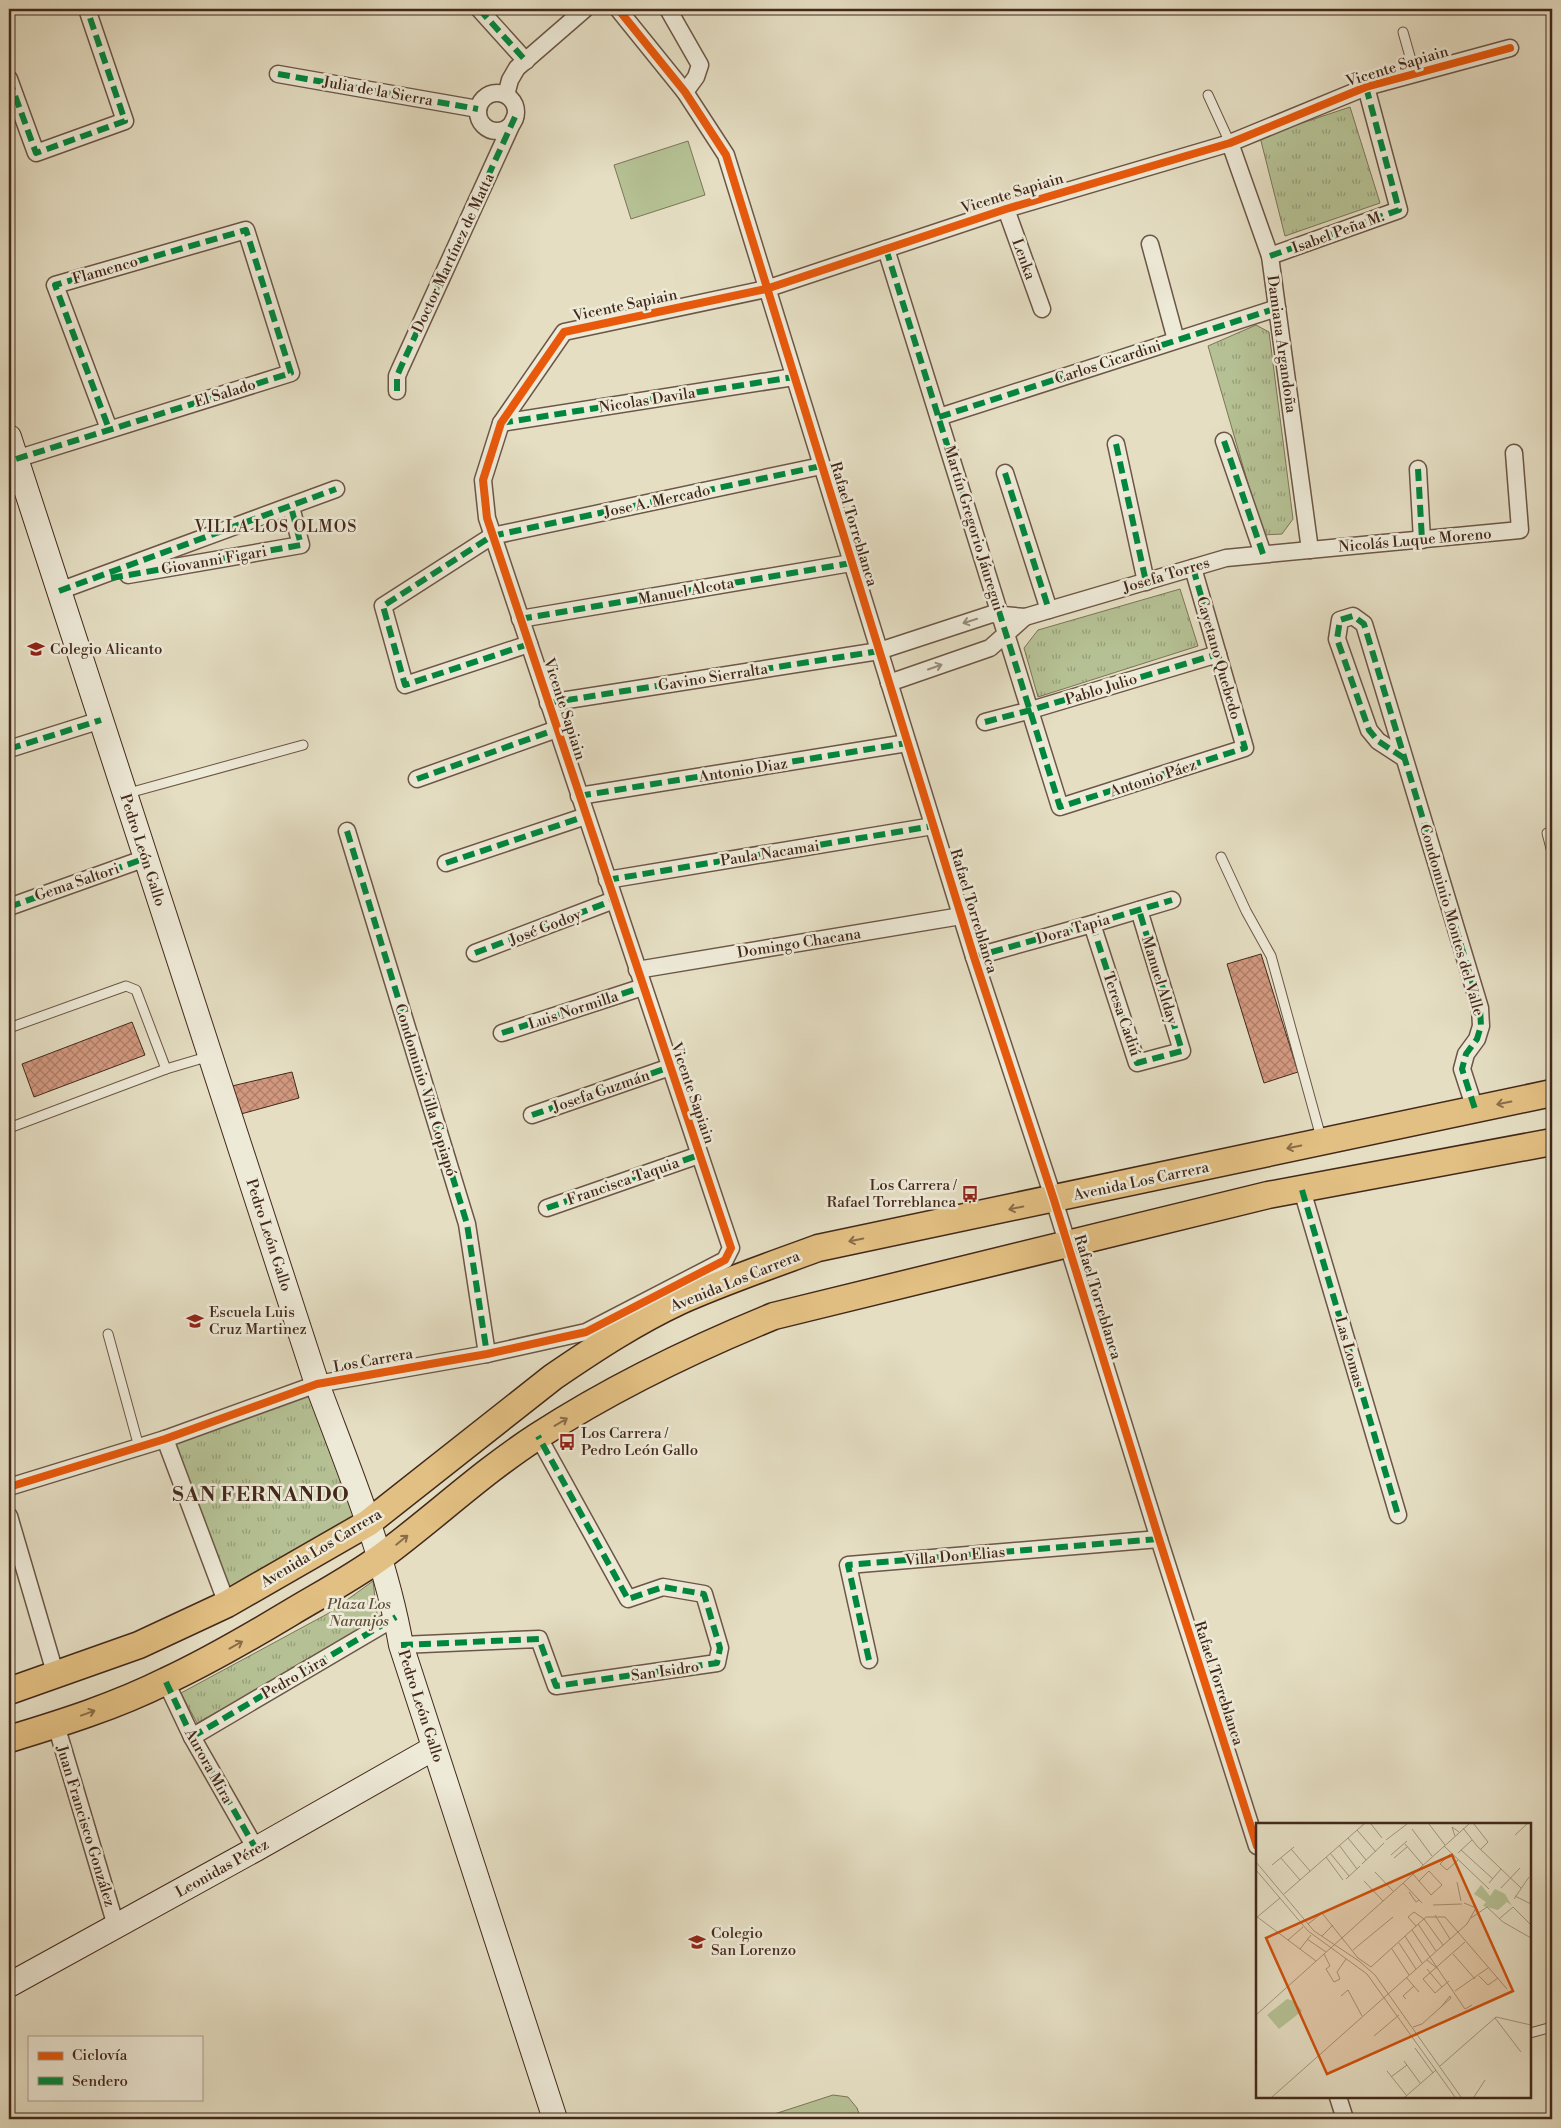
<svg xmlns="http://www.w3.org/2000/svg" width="1561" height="2128" viewBox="0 0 1561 2128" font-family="'Libre Bodoni',serif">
<defs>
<pattern id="park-tufts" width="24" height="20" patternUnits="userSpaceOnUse" patternTransform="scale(1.25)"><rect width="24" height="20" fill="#b5c194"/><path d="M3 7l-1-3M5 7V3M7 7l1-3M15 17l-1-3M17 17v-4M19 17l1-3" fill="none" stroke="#959d78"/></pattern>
<pattern id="building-cross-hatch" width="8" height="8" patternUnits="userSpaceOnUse" patternTransform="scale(1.25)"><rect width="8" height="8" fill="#d2987f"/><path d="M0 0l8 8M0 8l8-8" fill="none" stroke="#ac7c67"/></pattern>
</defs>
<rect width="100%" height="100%" fill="#e5dec3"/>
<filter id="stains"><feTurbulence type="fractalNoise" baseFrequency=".004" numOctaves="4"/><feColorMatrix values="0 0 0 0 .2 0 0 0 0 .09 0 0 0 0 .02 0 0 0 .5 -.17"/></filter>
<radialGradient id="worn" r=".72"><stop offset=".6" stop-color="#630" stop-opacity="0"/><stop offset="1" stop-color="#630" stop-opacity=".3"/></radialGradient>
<g fill="url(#park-tufts)" stroke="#7c7558">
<path d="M1350,107L1380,203L1285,236L1260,137Z"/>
<path d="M1256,325L1269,332L1293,519L1282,534L1263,535L1208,346Z"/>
<path d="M1180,589L1198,646L1038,697L1024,648L1038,630Z"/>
<path d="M310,1392L362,1521L229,1597L171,1442Z"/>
<path d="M373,1581L378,1622L197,1723L181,1693L329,1613Z"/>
</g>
<g fill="#b5c194" stroke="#7c7558">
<path d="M688,141L705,195L631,219L614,165Z"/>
<path d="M833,2095L848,2097L857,2108L861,2119H759Z"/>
</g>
<g fill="url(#building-cross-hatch)" stroke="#43291b">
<path d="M1261,954L1298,1072L1264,1083L1227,964Z"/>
<path d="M132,1022L145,1055L34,1097L22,1064Z"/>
<path d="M292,1072L299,1098L241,1114L232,1086Z"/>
</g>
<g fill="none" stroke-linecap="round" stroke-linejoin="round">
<g stroke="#6c5645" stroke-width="11">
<g id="lane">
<path d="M1403,32L1415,74"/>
<path d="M1208,95L1230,143"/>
<path d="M125,794L303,745"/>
<path d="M1547,833L1552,852"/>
<path d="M1221,857L1246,911L1271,956L1322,1141"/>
<path d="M9,1028L126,986L136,990L166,1069"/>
<path d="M9,1128L166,1069L210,1056"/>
<path d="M108,1334L139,1447"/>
<path d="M1530,2033L1552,2027"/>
</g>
</g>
<g stroke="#6c5645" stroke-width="19">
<g id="street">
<path d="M479,9L526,61"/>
<path d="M618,9L685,92L726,155L974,957L1054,1200L1159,1539L1257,1846"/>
<path d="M668,9L700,65L696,77L685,92"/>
<path d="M278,74L478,109"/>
<path d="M9,79L36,153L125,121L87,9"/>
<circle cx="497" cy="112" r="19"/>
<path d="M506,95L510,80L517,68L585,9"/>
<path d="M1230,143L1270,256L1310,550"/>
<path d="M1006,209L1042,309"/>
<path d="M1150,244L1176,340"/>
<path d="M886,249L1060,807L1245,748L1193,568"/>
<path d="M1270,256L1399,210L1366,87"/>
<path d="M397,391V376L400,369L515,117"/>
<path d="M939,417L1277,308"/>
<path d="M501,423L794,377"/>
<path d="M1224,441L1263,554"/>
<path d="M1116,444L1146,582"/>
<path d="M16,459L291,373L246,230L55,285L109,429"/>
<path d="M1418,469L1422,540"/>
<path d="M1005,473L1049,610"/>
<path d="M128,575L301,545L291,507"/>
<path d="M59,591L336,489"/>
<path d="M1025,617L1226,558L1520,530L1514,453"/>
<path d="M520,619L851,563"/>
<path d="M529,644L405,685L383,606L492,536L821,466"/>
<path d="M548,703L879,651L992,614L1025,617L990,648L889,683"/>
<path d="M985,722L1031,710L1218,654"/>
<path d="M9,749L101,720"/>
<path d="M1404,758L1378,741L1369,730L1337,639L1340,620L1353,616L1364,624L1480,1008L1481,1026L1477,1039L1466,1054L1462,1069L1475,1109"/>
<path d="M417,779L557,729"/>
<path d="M579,796L907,743"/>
<path d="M347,831L467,1224L487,1354"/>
<path d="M446,863L586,816"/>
<path d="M607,880L933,826"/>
<path d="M9,907L146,858"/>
<path d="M1092,924L1137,1063L1182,1051L1139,910"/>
<path d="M475,953L614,900"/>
<path d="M974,957L1092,924L1172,900"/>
<path d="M637,970L961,916"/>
<path d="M502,1033L643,987"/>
<path d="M532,1115L670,1067"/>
<path d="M1302,1190L1398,1515"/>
<path d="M547,1208L699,1155"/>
<path d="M165,1439L227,1604"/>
<path d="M9,1487L165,1439L317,1384L487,1354L586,1332L725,1260L731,1248L487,518L483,480L501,423L564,332L766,289L1006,209L1230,143L1366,87L1510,48"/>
<path d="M9,1516L56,1676"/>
<path d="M401,1645L539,1639L556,1686L717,1663L720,1648L704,1594L663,1587L628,1599L538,1436"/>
<path d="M869,1660L848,1565L1159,1539"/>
<path d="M166,1682L192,1737L256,1849"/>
<path d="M56,1725L116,1926"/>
<path d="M192,1737L396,1617"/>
<path d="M1338,2097L1345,2119"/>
</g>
</g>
<g stroke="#43291b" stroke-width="26">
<g id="secondary">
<path d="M9,437L317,1384C349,1470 385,1555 401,1645L555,2119"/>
<path d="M9,1985L256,1849L434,1748"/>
</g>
</g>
<g stroke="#43291b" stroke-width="29">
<g id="primary">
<path d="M9,1691L139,1645L227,1604L368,1523L553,1377C594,1349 635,1322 680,1301C725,1281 772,1265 818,1248L1552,1093"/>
<path d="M9,1739C62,1723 116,1706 166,1681C209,1661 250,1637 290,1613C320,1595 352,1578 381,1557C434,1518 482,1472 538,1436C612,1388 693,1349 774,1316L1268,1195L1552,1142"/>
</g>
</g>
<use href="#lane" stroke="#eeead8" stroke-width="9"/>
<use href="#street" stroke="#eeead8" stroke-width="16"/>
<use href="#secondary" stroke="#eeead8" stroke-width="24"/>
<use href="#primary" stroke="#e2bf82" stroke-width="26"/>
<g stroke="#00873e" stroke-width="6" stroke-dasharray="12 6" stroke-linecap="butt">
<path d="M479,9L526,61"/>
<path d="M278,74L478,109"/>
<path d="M9,79L36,153L125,121L87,9"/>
<path d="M886,249L1060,807L1245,748L1193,568"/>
<path d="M1270,256L1399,210L1366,87"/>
<path d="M397,391V376L400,369L515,117"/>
<path d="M939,417L1277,308"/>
<path d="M501,423L794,377"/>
<path d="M1224,441L1263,554"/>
<path d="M1116,444L1146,582"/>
<path d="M16,459L291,373L246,230L55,285L109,429"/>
<path d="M1418,469L1422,540"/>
<path d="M1005,473L1049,610"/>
<path d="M111,578L301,545L291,507"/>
<path d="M59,591L336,489"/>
<path d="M520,619L851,563"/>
<path d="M529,644L405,685L383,606L492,536L821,466"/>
<path d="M548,703L879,651"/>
<path d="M985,722L1031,710L1218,654"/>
<path d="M9,749L101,720"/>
<path d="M1404,758L1378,741L1369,730L1337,639L1340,620L1353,616L1364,624L1480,1008L1481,1026L1477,1039L1466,1054L1462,1069L1475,1109"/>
<path d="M417,779L557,729"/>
<path d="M579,796L907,743"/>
<path d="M347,831L467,1224L487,1354"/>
<path d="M446,863L586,816"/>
<path d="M607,880L933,826"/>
<path d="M9,907L146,858"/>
<path d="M1092,924L1137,1063L1182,1051L1139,910"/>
<path d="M475,953L614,900"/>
<path d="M974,957L1092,924L1172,900"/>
<path d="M502,1033L643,987"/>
<path d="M532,1115L670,1067"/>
<path d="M1302,1190L1398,1515"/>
<path d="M547,1208L699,1155"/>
<path d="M401,1645L539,1639L556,1686L717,1663L720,1648L704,1594L663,1587L628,1599L538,1436"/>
<path d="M869,1660L848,1565L1159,1539"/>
<path d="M166,1682L192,1737L256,1849"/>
<path d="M192,1737L396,1617"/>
</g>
<g stroke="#eeead8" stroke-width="11">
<g id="cycleway">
<path d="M618,9L685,92L726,155L974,957L1054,1200L1159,1539L1257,1846"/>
<path d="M9,1487L165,1439L317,1384L487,1354L586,1332L725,1260L731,1248L487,518L483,480L501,423L564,332L766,289L1006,209L1230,143L1366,87L1510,48"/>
</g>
</g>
<use href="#cycleway" stroke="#e8590c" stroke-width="8"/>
</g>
<defs><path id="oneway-shaft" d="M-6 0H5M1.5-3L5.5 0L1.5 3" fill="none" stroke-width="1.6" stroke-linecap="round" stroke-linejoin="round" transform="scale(1.25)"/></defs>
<g stroke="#988a7a">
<use href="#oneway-shaft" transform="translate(970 621) rotate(162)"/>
<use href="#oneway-shaft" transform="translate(935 667) rotate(-19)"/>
</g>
<g stroke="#8b6c49">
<use href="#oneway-shaft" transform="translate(1504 1103) rotate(169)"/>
<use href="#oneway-shaft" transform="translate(1294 1147) rotate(168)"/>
<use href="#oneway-shaft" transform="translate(1016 1208) rotate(168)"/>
<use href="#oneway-shaft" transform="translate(856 1240) rotate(168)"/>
<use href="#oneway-shaft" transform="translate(561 1422) rotate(-31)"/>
<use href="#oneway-shaft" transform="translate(402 1540) rotate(-39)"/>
<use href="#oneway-shaft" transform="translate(236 1645) rotate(-29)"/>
<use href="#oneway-shaft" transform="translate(88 1713) rotate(-20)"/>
</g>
<defs>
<g id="school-bare" transform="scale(1.35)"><path d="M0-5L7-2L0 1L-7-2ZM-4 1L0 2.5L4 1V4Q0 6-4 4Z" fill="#8f2418" stroke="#eeead8" stroke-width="2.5" paint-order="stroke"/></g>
<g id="bus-bare" transform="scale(1.35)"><path d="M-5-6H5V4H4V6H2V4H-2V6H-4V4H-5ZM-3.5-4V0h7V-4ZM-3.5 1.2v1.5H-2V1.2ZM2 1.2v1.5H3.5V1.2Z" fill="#8f2418" stroke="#eeead8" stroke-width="2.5" paint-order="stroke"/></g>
</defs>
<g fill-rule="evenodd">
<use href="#school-bare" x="36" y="649"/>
<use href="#bus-bare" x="970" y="1194"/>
<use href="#school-bare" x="195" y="1321"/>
<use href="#bus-bare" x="567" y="1442"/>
<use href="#school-bare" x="697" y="1942"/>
</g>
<g text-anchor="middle" stroke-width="5" stroke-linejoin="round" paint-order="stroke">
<g font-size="15" fill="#43291b" stroke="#eeead8">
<text transform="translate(1397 66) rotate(-17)" y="5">Vicente Sapiain</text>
<text transform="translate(378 91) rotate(10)" y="5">Julia de la Sierra</text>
<text transform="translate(1012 193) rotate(-17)" y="5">Vicente Sapiain</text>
<text transform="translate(1338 232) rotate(-20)" y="5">Isabel Peña M.</text>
<text transform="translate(453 253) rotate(-65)" y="5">Doctor Martínez de Matta</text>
<text transform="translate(1024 259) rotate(70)" y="5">Lenka</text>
<text transform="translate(105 270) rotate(-16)" y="5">Flamenco</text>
<text transform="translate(625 305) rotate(-12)" y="5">Vicente Sapiain</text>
<text transform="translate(1282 344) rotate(82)" y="5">Damiana Argandoña</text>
<text transform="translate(1108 362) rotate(-18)" y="5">Carlos Cicardini</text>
<text transform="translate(225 393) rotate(-17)" y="5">El Salado</text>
<text transform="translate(647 400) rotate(-9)" y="5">Nicolas Davila</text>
<text transform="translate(657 501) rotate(-12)" y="5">Jose A. Mercado</text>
<text transform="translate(854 524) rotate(73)" y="5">Rafael Torreblanca</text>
<text transform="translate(974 528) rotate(73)" y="5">Martín Gregorio Jáuregui</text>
<text transform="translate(1415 540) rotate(-5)" y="5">Nicolás Luque Moreno</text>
<text transform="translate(214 560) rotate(-10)" y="5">Giovanni Figari</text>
<text transform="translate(1166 575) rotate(-17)" y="5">Josefa Torres</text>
<text transform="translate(686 591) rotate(-10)" y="5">Manuel Alcota</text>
<text transform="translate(1219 658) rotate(74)" y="5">Cayetano Quebedo</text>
<text transform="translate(713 677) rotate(-9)" y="5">Gavino Sierralta</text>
<text transform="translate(1101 689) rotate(-17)" y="5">Pablo Julio</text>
<text transform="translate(565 709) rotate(72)" y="5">Vicente Sapiain</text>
<text transform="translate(743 770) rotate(-9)" y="5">Antonio Diaz</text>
<text transform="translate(1153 778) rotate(-18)" y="5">Antonio Páez</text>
<text transform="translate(143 850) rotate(72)" y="5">Pedro León Gallo</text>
<text transform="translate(770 853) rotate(-9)" y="5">Paula Nacamai</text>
<text transform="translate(77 882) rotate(-19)" y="5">Gema Saltori</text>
<text transform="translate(974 911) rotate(73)" y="5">Rafael Torreblanca</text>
<text transform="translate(1452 920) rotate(74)" y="5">Condominio Montes del Valle</text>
<text transform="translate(545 927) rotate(-21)" y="5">José Godoy</text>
<text transform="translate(1073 929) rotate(-16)" y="5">Dora Tapia</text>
<text transform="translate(799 943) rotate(-9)" y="5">Domingo Chacana</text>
<text transform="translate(1160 980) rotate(73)" y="5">Manuel Alday</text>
<text transform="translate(573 1010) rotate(-18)" y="5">Luis Normilla</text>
<text transform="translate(1122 1014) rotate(71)" y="5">Teresa Cadiú</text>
<text transform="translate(426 1090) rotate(73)" y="5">Condominio Villa Copiapó</text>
<text transform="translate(601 1091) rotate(-19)" y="5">Josefa Guzmán</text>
<text transform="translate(693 1093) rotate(71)" y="5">Vicente Sapiain</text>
<text transform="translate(623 1181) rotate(-19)" y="5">Francisca Taquia</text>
<text transform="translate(1141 1181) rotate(-12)" y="5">Avenida Los Carrera</text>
<text transform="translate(269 1235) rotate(72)" y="5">Pedro León Gallo</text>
<text transform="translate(735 1281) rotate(-22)" y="5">Avenida Los Carrera</text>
<text transform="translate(1098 1297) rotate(73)" y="5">Rafael Torreblanca</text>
<text transform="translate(1350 1352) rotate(74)" y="5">Las Lomas</text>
<text transform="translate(373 1360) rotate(-10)" y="5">Los Carrera</text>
<text transform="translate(321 1548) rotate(-31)" y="5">Avenida Los Carrera</text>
<text transform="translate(955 1556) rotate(-5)" y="5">Villa Don Elias</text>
<text transform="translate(665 1671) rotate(-8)" y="5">San Isidro</text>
<text transform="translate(294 1677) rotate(-30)" y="5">Pedro Lira</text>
<text transform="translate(1219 1683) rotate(72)" y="5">Rafael Torreblanca</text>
<text transform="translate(421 1706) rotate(72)" y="5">Pedro León Gallo</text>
<text transform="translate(209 1766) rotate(61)" y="5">Aurora Mira</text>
<text transform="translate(86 1826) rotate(73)" y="5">Juan Francisco González</text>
<text transform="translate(222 1868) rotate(-29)" y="5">Leonidas Pérez</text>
</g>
<g font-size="15" fill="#43291b" stroke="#eeead8" text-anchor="start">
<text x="50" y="654">Colegio Alicanto</text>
<text x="956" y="1190" text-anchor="end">Los Carrera /<tspan x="956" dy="17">Rafael Torreblanca</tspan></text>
<text x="209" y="1317">Escuela Luis<tspan x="209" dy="17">Cruz Martinez</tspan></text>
<text x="581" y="1438">Los Carrera /<tspan x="581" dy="17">Pedro León Gallo</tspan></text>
<text x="711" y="1938">Colegio<tspan x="711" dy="17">San Lorenzo</tspan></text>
</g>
<g font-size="15" font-style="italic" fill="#604f39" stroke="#eeead8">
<text x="359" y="1609">Plaza Los<tspan x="359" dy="17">Naranjos</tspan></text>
</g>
<g font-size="16" letter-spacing="1" fill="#43291b" stroke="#eeead8">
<text x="276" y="532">VILLA LOS OLMOS</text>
</g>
<g font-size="20" font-weight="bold" letter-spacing="1" fill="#43291b" stroke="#eeead8">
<text x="261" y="1501">SAN FERNANDO</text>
</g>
</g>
<g transform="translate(1256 1823)">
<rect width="275" height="275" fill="#e5dec3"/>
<path d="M225,62L234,73L239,66L249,71L256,83L251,79L242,87L227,83L230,79L218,71Z" fill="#b5c194"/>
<path d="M31,176L38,178L46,188L23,206L11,192Z" fill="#b5c194"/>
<path fill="none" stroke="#a49680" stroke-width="1" d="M115,1L126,15M173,1L189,22M218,1L232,19L225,26M207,5L221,23L265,65M156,6L176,33M101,7L120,29M259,12L271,1M199,13L196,4L203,9M92,15L110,37M130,17L151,1M149,21L167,42M83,22L101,46M188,23L233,66M35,26L54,48M205,27L237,56M74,30L93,53M202,30L216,17M194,31L184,41L191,47L202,37M135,32L151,18M70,34L87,57M25,35L44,57M138,35L151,24M0,39L58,108L103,138L119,152L205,274M106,41L128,20M16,42L38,24M0,47L52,108L111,151L199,274M119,49L137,68M157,51L175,72L186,62L173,48L163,58M90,56L104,43M108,58L127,78M201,59L205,78M147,60L166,80M233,60L245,46M245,65L264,45M153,69L160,79L163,77M28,71L108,1M259,73L275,81M258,76L273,54M177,82L206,81M179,92L194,116M0,93L60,138M0,95L24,75M215,95L231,84L247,99L275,115M243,96L257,84L275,102M52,101L66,90L102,135L115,144L170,94H189L251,166M162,101L180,128M160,103L152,94L158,89L168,96L187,122M156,107L182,146L171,137M66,113L77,102M149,113L166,140M51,116L70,129M32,117L47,104M143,120L160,146M44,126L55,112M136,126L153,152M97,127L137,94M68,131L74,143L70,146L78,159L84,156L81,149L90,136M197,131L219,156M171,146L186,164M182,146L209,186L216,182M223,153L232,162L242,155M150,154L163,169M193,158L179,170L167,156L209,119M199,168L232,145M85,173L92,167L106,193M150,176L147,173L158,163M0,192L213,1M239,195L265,229M157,204L166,201L195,175L194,173L185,184M118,213L143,192M159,225L177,250M148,238L164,260M184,243L240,194L275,202M131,248L151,273M135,254L151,242M16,274L211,101L220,85L208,80M149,274L180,247M218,274L229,257"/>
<path fill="#cf520e" fill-opacity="0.15" stroke="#cf520e" stroke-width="2.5" d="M196,32L257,168L71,251L10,115Z"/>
<rect width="275" height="275" fill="none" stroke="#43291b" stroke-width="2.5"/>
</g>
<rect width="1561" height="2128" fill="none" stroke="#e5dec3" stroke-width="30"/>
<rect x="10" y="10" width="1541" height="2108" fill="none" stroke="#43291b" stroke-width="2.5"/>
<rect x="15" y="15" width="1531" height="2098" fill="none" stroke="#43291b"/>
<rect x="28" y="2036" width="175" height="65" fill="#eeead8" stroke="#aa9d8c"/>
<rect x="38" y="2052" width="25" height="8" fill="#e8590c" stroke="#aa9d8c"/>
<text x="72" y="2060" font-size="15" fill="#43291b">Ciclovía</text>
<rect x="38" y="2077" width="25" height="8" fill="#00873e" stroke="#aa9d8c"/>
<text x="72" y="2086" font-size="15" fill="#43291b">Sendero</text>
<rect width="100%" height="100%" filter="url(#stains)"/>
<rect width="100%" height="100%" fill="url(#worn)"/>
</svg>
